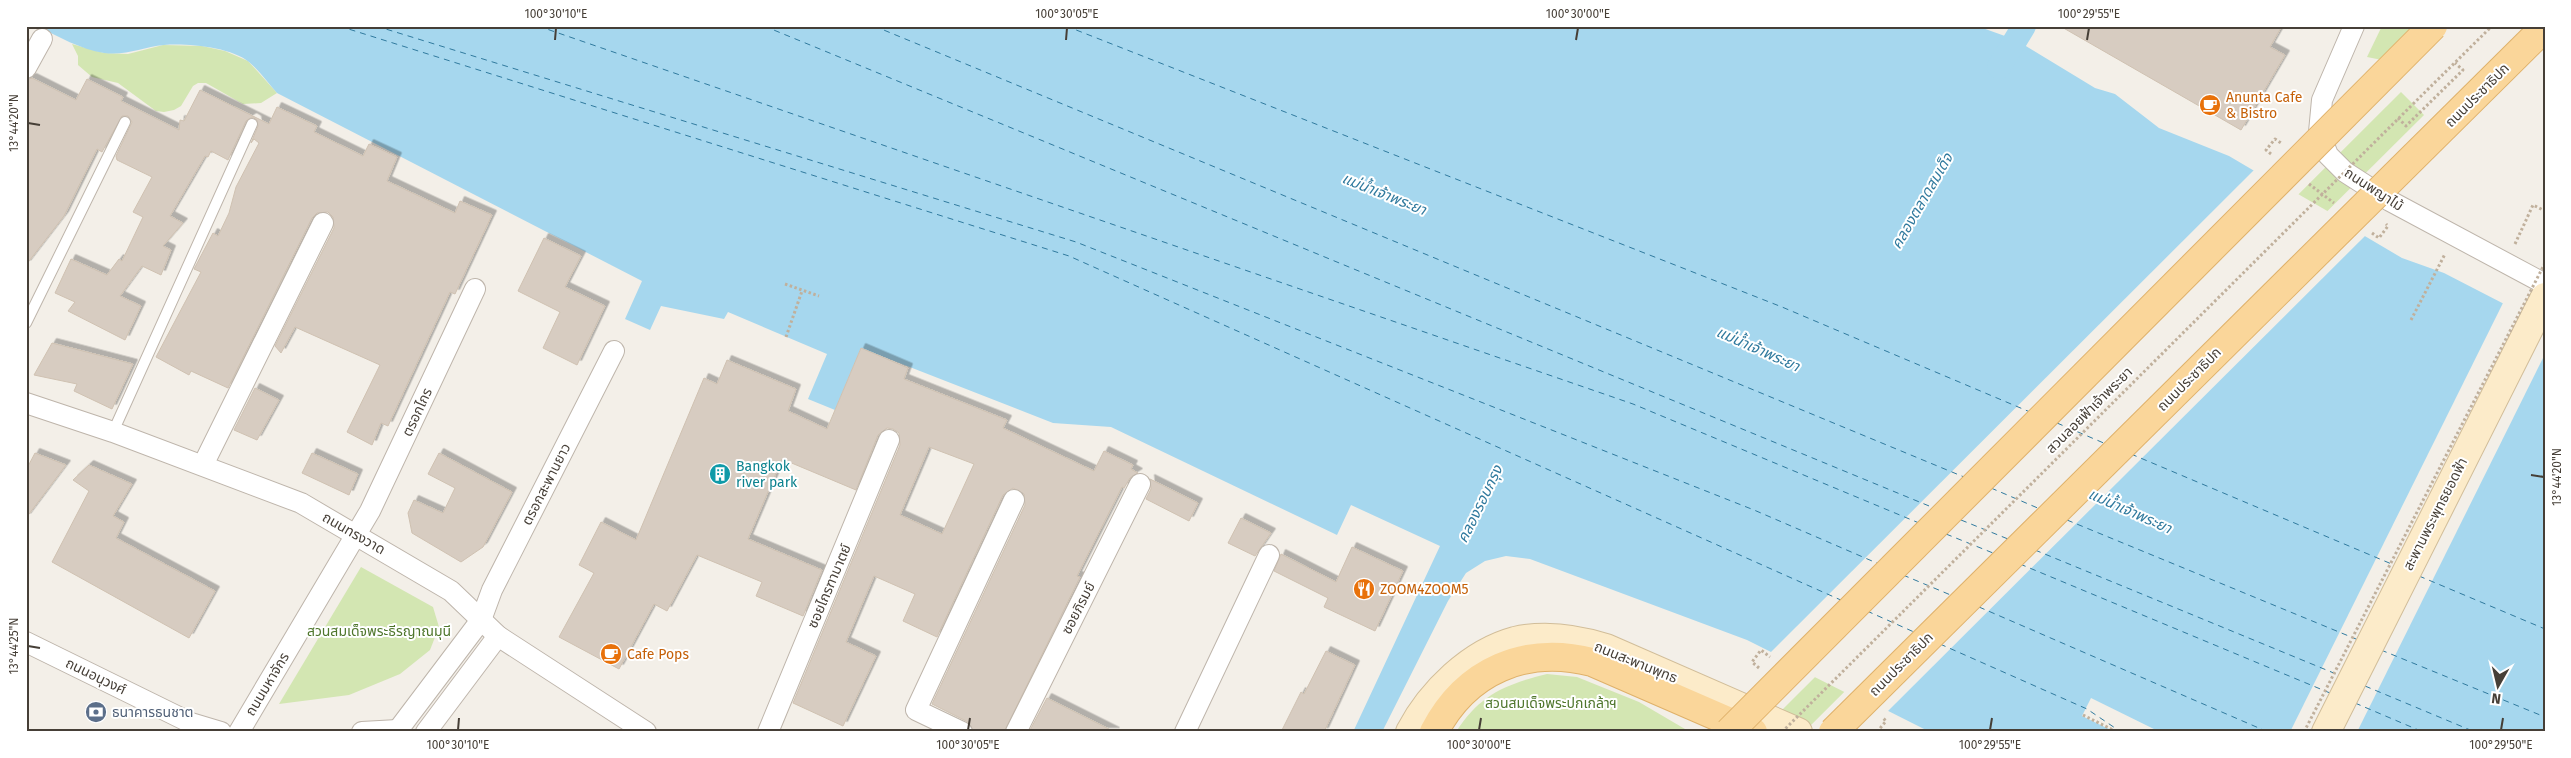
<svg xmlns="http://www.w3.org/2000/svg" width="2571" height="758" viewBox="0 0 2571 758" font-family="'Fira Sans','Noto Sans Thai',sans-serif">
<defs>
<filter id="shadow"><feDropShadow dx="4.5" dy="-4.5" stdDeviation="0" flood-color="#0004"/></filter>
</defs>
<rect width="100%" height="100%" fill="#f3efe8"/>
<g fill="#d3e6b2">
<path d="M2382,26H2416L2382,60L2367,57Z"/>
<path d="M72,44L104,53L128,54L163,45L202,46L225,51L248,61L277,93L261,103L243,104L206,83H198L193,86L181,106L174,110L164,112L156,111L118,83L92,77L78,65V56Z"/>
<path d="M2401,92L2424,115L1804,732H1760Z"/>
<path d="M361,567L433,607L439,627L430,650L400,674L349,695L279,704Z"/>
<path d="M1547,674L1577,677L1639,702L1685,729L1682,732H1456C1479,695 1506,684 1547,674Z"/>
</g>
<path fill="#a6d7ee" d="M37,26H1977L2016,40L2095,88L2115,94L2159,128L2229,156L2402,258L2444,273L2545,325V732H1930L1747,640L1530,559L1506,556L1485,561L1466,573L1448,601L1382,732H1353L1440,546L1351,505L1337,535L1111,427L1053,423L861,348L835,410L808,399L827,354L728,312L724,319L661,306L650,330L625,319L642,281L277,93C268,83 260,71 249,62C231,47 187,43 164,45C143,47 126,56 104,53C80,49 59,37 37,26Z"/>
<g fill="#f3efe8">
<path d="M2255,169L2367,234L1886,713L1769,654Z"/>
<path d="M2504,301L2545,322V354L2357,732H2290Z"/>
<path d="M2091,698L2160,732H2108L2109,729L2082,716Z"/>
</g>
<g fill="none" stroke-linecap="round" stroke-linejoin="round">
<path stroke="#a6d7ee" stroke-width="24" d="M1999,67L2024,26"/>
<g stroke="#307a9e" stroke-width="1" stroke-dasharray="6 5" stroke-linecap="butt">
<path d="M339,26L1069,256L1843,601"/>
<path d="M376,26L1076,242L1754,510L1879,564"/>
<path d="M538,26L1633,404L1919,523"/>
<path d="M764,26L1934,508"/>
<path d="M874,26L1964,477"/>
<path d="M1066,26L1782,307L2030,412"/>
<path d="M2057,423L2106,444"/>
<path d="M2131,454L2394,565"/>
<path d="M1991,488L2040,509"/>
<path d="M1961,520L2008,539"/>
<path d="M2067,520L2356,639"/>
<path d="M1946,534L1993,553"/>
<path d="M2035,550L2341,676"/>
<path d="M2020,564L2330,693"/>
<path d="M1903,575L1953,596"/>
<path d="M2419,576L2545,629"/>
<path d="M1979,607L2268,732"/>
<path d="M1867,611L1914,632"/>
<path d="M1940,644L2087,709L2121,732"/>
<path d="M2381,650L2545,717"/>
<path d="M2365,686L2475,732"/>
<path d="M2355,703L2423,732"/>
</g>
</g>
<g fill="#d7ccc1" stroke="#cfc1b1" fill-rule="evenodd" filter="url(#shadow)">
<path d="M2060,26H2282L2270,47L2285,55L2241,130Z"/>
<path d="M32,78L76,100L87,79L123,97L121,101L179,130L180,120L184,121L200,90L269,124L277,107L317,126L314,132L363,156L369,144L397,157L387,181L455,213L460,201L492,215L455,294L450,292L388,426L381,423L372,445L347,432L380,365L295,327L281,353L275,346L334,228L333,217L328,212L317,213L312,218L228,388L191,371L189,375L156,357L201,272L194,269L213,233L218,236L229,213L236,187L259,143L254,139L251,143L258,126L257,120L252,117L246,121L228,160L211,151L208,157L205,156L170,216L183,223L163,246L171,250L161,275L142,266L120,296L141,306L125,340L68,311L75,302L55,293L71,259L107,275L119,259L122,261L143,217L133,212L152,177L117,160L116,156L132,122L128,116H122L102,152L97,149L64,216L26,265V80Z"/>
<path d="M544,238L581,256L565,287L605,306L577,365L543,348L560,312L518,291Z"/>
<path d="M52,343L133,364L112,409L74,391L77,384L34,375Z"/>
<path d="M861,348L908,368L904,379L1007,420L1003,428L1094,471L1104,451L1133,465L1131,469L1138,473L1130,478L1124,488L1122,487L1077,576L1080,577L1004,732H974L968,722L932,704L1025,505L1024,494L1013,488L1003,495L937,637L903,621L915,594L874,576L846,642L876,656L843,726L793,703L900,445L899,433L893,429L887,428L878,435L856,490L782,459L748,539L822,570L803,616L756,596L762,582L697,555L667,611L654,604L619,669L559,637L594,573L579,565L601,522L636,540L704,378L717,384L727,360L796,389L788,411L827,429ZM929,447L974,464L942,534L900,515Z"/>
<path d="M255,388L279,400L257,440L234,430Z"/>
<path d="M35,453L66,465L26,518V470Z"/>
<path d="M312,453L358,474L349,495L302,473Z"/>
<path d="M439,453L512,492L483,547L461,562L412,533L408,513L414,500L443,513L455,488L428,474Z"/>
<path d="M89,465L132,484L113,516L124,522L116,538L215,591L189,638L52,562L89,491L73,480Z"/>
<path d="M1150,479L1198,503L1189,521L1146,499L1151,489Z"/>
<path d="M1241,518L1271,533L1255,556L1228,543Z"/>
<path d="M1352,547L1403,571L1375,631L1324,607L1328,598L1274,571L1281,554L1336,582Z"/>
<path d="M1326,651L1355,665L1324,732H1281L1301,692L1304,694Z"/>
<path d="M1047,698L1115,732H1029Z"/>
</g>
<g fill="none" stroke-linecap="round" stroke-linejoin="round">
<g stroke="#beb5ab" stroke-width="12">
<g id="lane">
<path d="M26,323L125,122"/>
<path d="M113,432L252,124"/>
</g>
</g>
<g stroke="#beb5ab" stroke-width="22">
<g id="street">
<path d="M2354,26L2322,100L2319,132L2328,155L2345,172L2390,201L2545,284"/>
<path d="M26,68L42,39"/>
<path d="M26,403L113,432L301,503L451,591L498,636L646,732"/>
<path d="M203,465L323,223"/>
<path d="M26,642L191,723L221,732"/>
<path d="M398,730L481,620L492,590L614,351"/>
<path d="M239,732L370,511L475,289"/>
<path d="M362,732L398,730L401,732"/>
<path d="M426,732L498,636"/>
<path d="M768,732L889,440"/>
<path d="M962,732L916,710L1014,500"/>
<path d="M1016,732L1140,484"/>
<path d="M1185,732L1269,555"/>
</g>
</g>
<g stroke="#d1bd99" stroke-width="30">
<g id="secondary">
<path d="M1410,732C1431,692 1471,653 1515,641C1545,634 1577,639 1606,648L1798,732"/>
<path d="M2326,732L2545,297"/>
</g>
</g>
<g stroke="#dfb16a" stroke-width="30">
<path id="primary" d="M1434,732C1466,670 1526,645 1592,662L1753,732"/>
</g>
<g stroke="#c0b09c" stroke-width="3" stroke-dasharray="2.5 2.5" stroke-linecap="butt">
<path d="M2413,104L2492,26"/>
<path d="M2398,118L2406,126L2463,70L2455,63"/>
<path d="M2271,154L2266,150L2275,139L2281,143"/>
<path d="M2309,184L2334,203"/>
<path d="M2372,233L2379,238L2388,226L2386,224"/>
<path d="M2515,244L2533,205L2545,211"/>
<path d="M785,284L819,296"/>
<path d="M2411,320L2445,254"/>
<path d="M786,337L802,291"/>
<path d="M1759,668L1752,662L1761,650L1770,657"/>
<path d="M2083,715L2117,732"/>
<path d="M1877,732L1886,721L1882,717"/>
</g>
<use href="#lane" stroke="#fff" stroke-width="10"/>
<use href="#street" stroke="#fff" stroke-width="20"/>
<use href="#secondary" stroke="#fcebc9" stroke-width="28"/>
<use href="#primary" stroke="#fad69a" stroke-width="28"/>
<g stroke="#dfb16a" stroke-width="30" stroke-linecap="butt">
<g id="primary-bridge">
<path d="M1729,732L2433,26"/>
<path d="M1833,732L2545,27"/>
</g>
</g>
<g stroke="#c0b09c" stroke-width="3" stroke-dasharray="2.5 2.5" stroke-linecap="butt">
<path d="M1782,732L2413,104"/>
<path d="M2304,732L2545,263"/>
</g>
<use href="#primary-bridge" stroke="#fad69a" stroke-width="28"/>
</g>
<path fill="none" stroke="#463f37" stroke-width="2" d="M555,40L556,28M1066,40L1067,28M1576,40L1578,28M2087,40L2089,28M28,123L40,125M2531,475L2544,477M28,646L40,648M458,730L459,718M968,730L970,718M1479,730L1481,718M1990,730L1992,718M2501,730L2503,718"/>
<defs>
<g id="cafe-disc" transform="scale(1.125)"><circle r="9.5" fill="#e8710a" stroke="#fff"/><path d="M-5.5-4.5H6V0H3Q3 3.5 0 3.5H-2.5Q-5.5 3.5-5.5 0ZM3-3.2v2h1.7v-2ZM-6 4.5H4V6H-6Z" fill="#fff"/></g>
<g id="building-disc" transform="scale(1.125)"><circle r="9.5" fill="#0f9aa8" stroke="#fff"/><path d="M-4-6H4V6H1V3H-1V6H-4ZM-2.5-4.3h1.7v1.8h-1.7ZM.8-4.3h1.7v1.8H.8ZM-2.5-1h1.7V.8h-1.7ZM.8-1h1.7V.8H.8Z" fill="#fff"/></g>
<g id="restaurant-disc" transform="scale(1.125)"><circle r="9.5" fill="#e8710a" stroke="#fff"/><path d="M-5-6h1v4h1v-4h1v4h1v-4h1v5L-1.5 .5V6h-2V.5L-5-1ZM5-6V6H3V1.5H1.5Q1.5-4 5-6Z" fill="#fff"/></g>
<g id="bank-disc" transform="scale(1.125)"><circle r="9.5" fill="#5c6f8a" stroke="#fff"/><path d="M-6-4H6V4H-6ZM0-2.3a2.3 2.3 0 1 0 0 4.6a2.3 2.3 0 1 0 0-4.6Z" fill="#fff"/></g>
</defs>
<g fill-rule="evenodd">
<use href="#cafe-disc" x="2210" y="105"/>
<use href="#building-disc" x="720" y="474"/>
<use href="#restaurant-disc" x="1364" y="589"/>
<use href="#cafe-disc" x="611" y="654"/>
<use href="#bank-disc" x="96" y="712"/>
</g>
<g text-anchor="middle" stroke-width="4" stroke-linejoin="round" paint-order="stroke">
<g font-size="14" fill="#463f37" stroke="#fff">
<text transform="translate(2477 95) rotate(-45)" y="5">ถนนประชาธิปก</text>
<text transform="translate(2374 189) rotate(33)" y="5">ถนนพญาไม้</text>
<text transform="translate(2189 379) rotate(-45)" y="5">ถนนประชาธิปก</text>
<text transform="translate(2089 410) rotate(-45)" y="5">สวนลอยฟ้าเจ้าพระยา</text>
<text transform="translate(417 412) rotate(-65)" y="5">ตรอกไกร</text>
<text transform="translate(546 484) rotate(-63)" y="5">ตรอกสะพานยาว</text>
<text transform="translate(2435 514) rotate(-63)" y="5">สะพานพระพุทธยอดฟ้า</text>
<text transform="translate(354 533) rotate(30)" y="5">ถนนทรงวาด</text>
<text transform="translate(829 586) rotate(-67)" y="5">ซอยไกรฑามาตย์</text>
<text transform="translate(1078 608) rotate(-63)" y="5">ซอยภิรมย์</text>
<text transform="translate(1636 662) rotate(22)" y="5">ถนนสะพานพุทธ</text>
<text transform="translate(1901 664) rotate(-45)" y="5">ถนนประชาธิปก</text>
<text transform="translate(96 676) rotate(26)" y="5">ถนนอนุวงศ์</text>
<text transform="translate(267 684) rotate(-59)" y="5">ถนนมหาจักร</text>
</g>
<g font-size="14" fill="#c56008" stroke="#fff" text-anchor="start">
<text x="2226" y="102">Anunta Cafe<tspan x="2226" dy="16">&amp; Bistro</tspan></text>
<text x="1380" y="594">ZOOM4ZOOM5</text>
<text x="627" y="659">Cafe Pops</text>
</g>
<g font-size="14" fill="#0d838f" stroke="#fff" text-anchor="start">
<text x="736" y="471">Bangkok<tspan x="736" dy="16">river park</tspan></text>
</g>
<g font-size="14" fill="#4f762c" stroke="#fff">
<text x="379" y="636">สวนสมเด็จพระธีรญาณมุนี</text>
<text x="1551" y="708">สวนสมเด็จพระปกเกล้าฯ</text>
</g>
<g font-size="14" fill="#4e5e75" stroke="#fff" text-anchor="start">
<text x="112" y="717">ธนาคารธนชาต</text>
</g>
<g font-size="15" font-style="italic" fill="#307a9e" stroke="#fff">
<text transform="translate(1384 194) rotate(22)" y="5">แม่น้ำเจ้าพระยา</text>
<text transform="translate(1922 201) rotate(-60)" y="5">คลองตลาดสมเด็จ</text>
<text transform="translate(1758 349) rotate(24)" y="5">แม่น้ำเจ้าพระยา</text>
<text transform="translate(1480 504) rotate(-64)" y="5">คลองรอบกรุง</text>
<text transform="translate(2130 511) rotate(24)" y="5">แม่น้ำเจ้าพระยา</text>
</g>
</g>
<rect width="2571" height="758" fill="none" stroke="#ffffff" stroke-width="55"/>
<g transform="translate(2498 686) rotate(188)" stroke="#ffffff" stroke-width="4" paint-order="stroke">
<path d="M0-4L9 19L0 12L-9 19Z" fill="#463f37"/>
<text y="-8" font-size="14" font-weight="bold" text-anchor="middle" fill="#463f37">N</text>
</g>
<rect x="28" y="28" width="2516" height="702" fill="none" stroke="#463f37" stroke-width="2"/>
<g font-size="12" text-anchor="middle" fill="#463f37">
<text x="556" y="18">100°30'10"E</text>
<text x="1067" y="18">100°30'05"E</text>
<text x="1578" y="18">100°30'00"E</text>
<text x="2089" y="18">100°29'55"E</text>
<text transform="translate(14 123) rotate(-90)" y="4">13°44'20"N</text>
<text transform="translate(2557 477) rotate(-90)" y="4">13°44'20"N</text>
<text transform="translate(14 646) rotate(-90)" y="4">13°44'25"N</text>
<text x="458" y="749">100°30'10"E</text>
<text x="968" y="749">100°30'05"E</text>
<text x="1479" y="749">100°30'00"E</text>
<text x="1990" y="749">100°29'55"E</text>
<text x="2501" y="749">100°29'50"E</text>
</g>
</svg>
